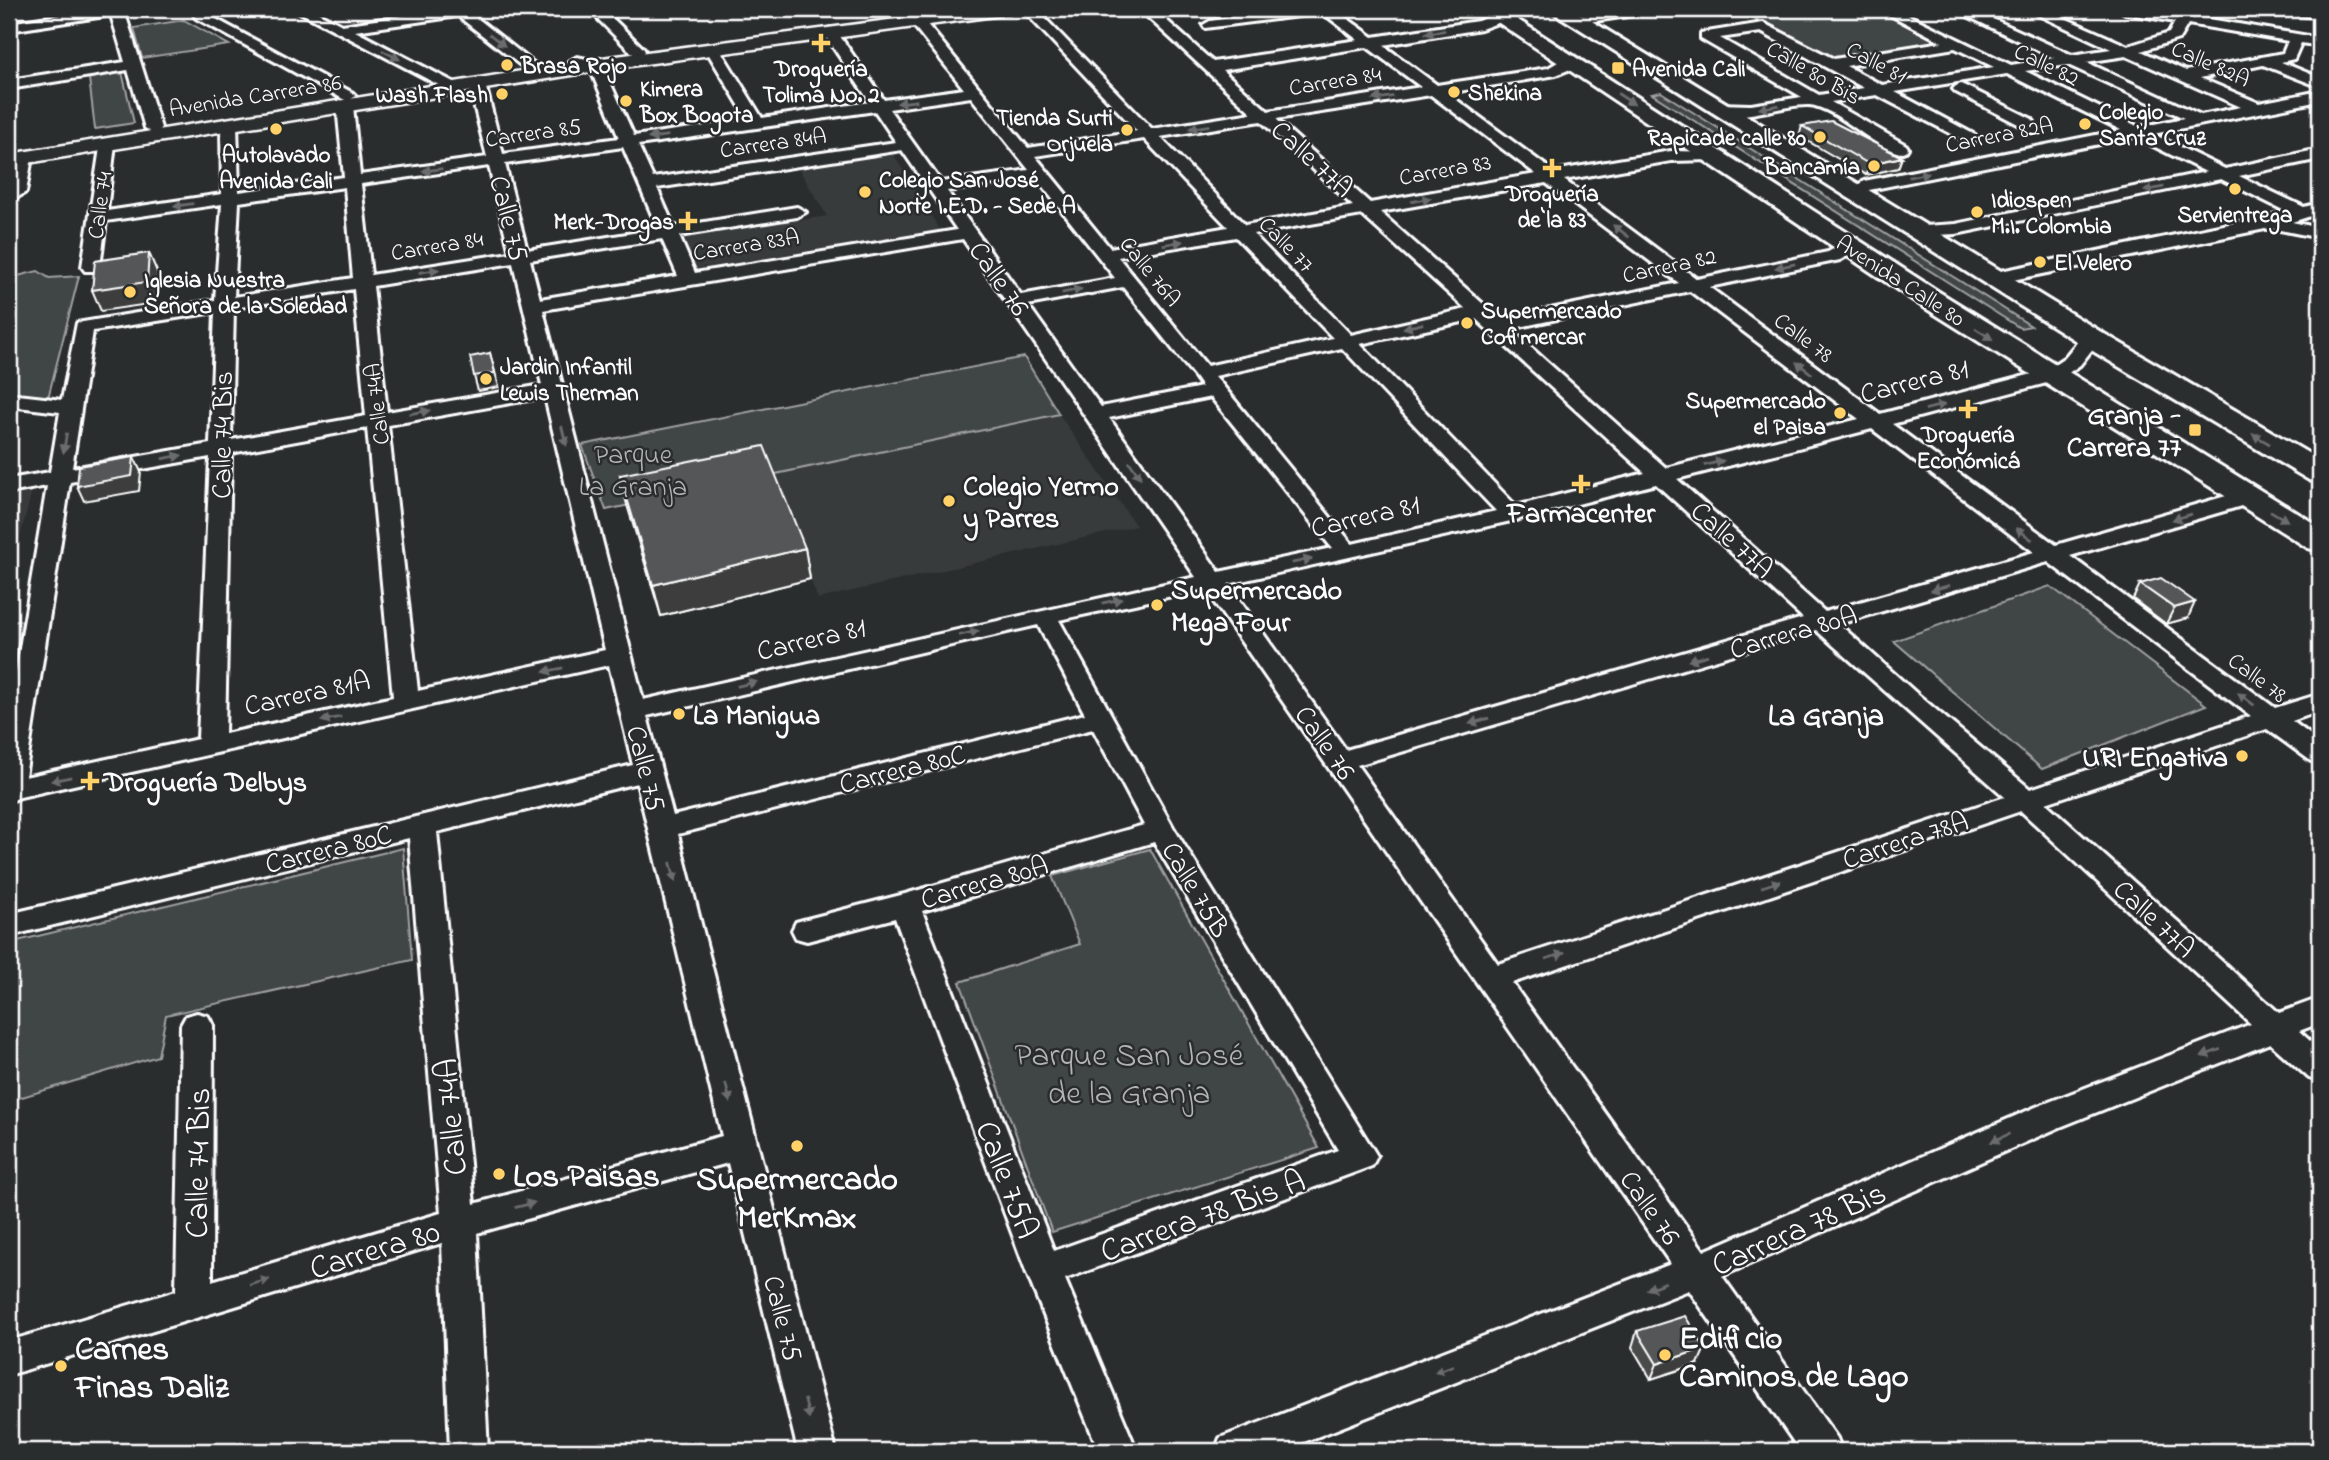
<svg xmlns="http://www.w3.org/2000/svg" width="2329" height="1460" viewBox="0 0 2329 1460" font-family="'Indie Flower',sans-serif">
<rect width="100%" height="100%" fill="#2a2d2e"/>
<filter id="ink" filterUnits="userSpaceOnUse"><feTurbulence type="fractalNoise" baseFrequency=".0143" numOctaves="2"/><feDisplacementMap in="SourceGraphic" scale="14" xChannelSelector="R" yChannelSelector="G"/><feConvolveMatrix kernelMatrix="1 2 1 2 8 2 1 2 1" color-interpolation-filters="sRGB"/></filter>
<g filter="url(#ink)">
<g fill="#373a3b">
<path d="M892,152L940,230L694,269L684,238L827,216L798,168Z"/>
<path d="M1059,414L1136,526L818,599L769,475Z"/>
<path d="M32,491L17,549L9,551V495Z"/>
</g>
<g fill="#414445" stroke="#a0a2a2" stroke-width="2">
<path d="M1703,9H1875L1944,44L1835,60L1744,13L1715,16Z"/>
<path d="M184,20L229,45L142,58L134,28Z"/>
<path d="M122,72L134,123L95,129L89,78Z"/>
<path d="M1661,92L2031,326L2020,328L1652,94Z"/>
<path d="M38,271L49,278L79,276L48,398L9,394V278Z"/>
<path d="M1024,357L1059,414L606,510L582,445Z"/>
<path d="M2050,586L2206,705L2042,769L1894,641Z"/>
<path d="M22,620L9,699V623Z"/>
<path d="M403,848L412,960L166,1015L158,1056L9,1101V943Z"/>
<path d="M1150,849L1319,1148L1052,1232L960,982L1080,944L1052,876Z"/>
</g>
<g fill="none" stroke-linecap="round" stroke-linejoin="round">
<g stroke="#fff" stroke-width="6">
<g id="minor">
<path d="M99,9L124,10L161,128L159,131L153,133L145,128L128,70L9,89V80L125,62L111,15L9,31V23Z"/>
<path d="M294,9H311L342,25L450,9H487L485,12L472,14L540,68L533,72L528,71L458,16L355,31L459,85L462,88L454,93Z"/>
<path d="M588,9H603L643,48L645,51L643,54H633Z"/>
<path d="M1022,9H1036L1152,129L1252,113L1139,9H1154L1213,62L1358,40L1323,13L1205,28L1203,25L1210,21L1295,9H1334L1373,37L1478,21L1496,14H1506V20L1481,29L1383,45L1437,85L1548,68L1563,59H1573L1575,62L1568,70L1556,75L1447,93L1553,171L1671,151L1716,152L1718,155L1716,158L1710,160L1671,161L1564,180L1697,279L1828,252L1835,248L1839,240H1851L1854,244L1849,255L1840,260L1709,287L1880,414L2044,371L2065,357L2084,334H2098L2101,338L2080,365L2058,380L1892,424L2056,545L2247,490L2255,492L2258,497L2255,502L2070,556L2275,708L2320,694V711L2292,721L2320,742V764L2311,761L2267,729L2046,803L2279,1013L2320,998V1023L2299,1031L2320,1050V1082L2309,1078L2270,1043L2060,1127L1722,1276L1837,1438L1842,1451H1800L1689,1290L1281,1451H1215L1220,1438L1671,1264L1205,589L1059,620L1173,827L1377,1156L1372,1166L1065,1279L1137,1451H1099L1026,1271L895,918L807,941L796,938L792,930L796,922L807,919L905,894L1144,825L1093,729L678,834L836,1451H798L728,1163L477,1233L488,1451H450L442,1243L9,1375V1341L176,1291L181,1025L186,1016L197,1013L208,1016L213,1025L212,1281L441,1213L409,838L9,936V914L633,765L609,665L20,797L9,802V714L47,486L9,493V479L50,472L60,412L9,406V394L62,400L77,323L215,300L222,204L106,221L100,267L97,271H85L82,267L101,141L107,139L115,144L107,211L222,194L221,124L229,119L237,124L239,192L344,177L337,106L345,101L353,106L360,175L487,157L469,84L477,79L485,84L503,154L619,138L590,68L572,64L570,61L577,57L601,62L634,136L748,120L705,48L712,44L719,48L762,118L870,102L823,32L830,28L835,29L884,100L964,89L910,21L917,17L922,18L1028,148L1137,131ZM1367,47L1421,87L1268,111L1222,70ZM1431,95L1536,174L1370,203L1276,119ZM971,97L1029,170L941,182L889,109ZM875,111L896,142L653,178L638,145ZM1261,121L1353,206L1245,225L1160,137ZM1144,139L1228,227L1110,248L1035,156ZM623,147L658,229L527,250L505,164ZM902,150L957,230L695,273L679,236L797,217L806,212L797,207L674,227L657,188ZM489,166L510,253L371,275L361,184ZM1036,178L1115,278L1021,295L947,191ZM1546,183L1679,283L1500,319L1380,212ZM345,187L353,278L234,297L239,202ZM1362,215L1466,309L1351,335L1253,234ZM1236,237L1333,338L1207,366L1118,257ZM662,239L678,276L540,299L530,260ZM963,239L1196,577L643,700L543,310ZM513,263L542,385L387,412L373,286ZM1123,287L1195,377L1202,387L1101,407L1028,305ZM354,289L366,416L231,440L234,308ZM1690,291L1859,419L1666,468L1510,329ZM215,312L210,444L72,468L93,331ZM1476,319L1645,473L1516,506L1360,344ZM1342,348L1496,511L1352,544L1215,376ZM545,397L605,650L418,691L388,425ZM1211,397L1332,548L1219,572L1109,418ZM367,428L393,697L225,734L231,453ZM1872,429L2034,552L1825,612L1677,479ZM210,457L198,739L25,777L70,482ZM1656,484L1803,618L1346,750L1228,584L1511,521ZM2048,562L2251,716L2030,789L1916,693L1839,624ZM1038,625L1085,714L673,816L647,716ZM1816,630L2005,797L1498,964L1357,765ZM637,783L722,1136L474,1204L437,832ZM2021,811L2251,1024L2036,1107L1704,1251L1512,983ZM1154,842L1338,1150L1054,1251L922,911Z"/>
<path d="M1622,9H1654L1647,13L1575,24L1568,20L1575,16Z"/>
<path d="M1879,9H1896L2011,65L2054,58L1953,9H1971L2072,55L2111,49L2026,9H2044L2128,46L2169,33L2175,22L2125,13L2118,9H2148L2179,14L2182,9H2196L2192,16L2320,38V46L2301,43L2294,59L2281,62L2320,78V87L2263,65L2200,78L2259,103L2320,91V101L2153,134L2225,169L2320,149V159L2239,176L2304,207L2320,203V213L2292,222L2320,228V238L2270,228L1993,284L1986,282L1984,278L1986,274L2287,212L2221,179L1956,234L1915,236L1909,235L1906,231L1909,227L1956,224L2206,172L2135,137L1869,190L1853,198L1847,197L1845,193L1864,181L2121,130L2007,74L1895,92L1975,135L1977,138L1975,141L1969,143L1877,95L1831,102L1906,145L1908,148L1906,151L1900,153C1870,145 1844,114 1815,106C1795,99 1729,128 1710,109L1718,104L1751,105L1802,97L1701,39V33L1763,23L1834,59L1942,42ZM2188,24L2288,41L2283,53L2186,71L2141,51L2179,39ZM1761,32L1864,88L1819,95L1720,38ZM1955,48L1994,67L1882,85L1846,66ZM2126,56L2241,107L2201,115L2086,62ZM2068,65L2184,118L2139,127L2025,71Z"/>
<path d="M2283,9L2320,10V18L2290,13Z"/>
<path d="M201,11L353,93L356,96L348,101L343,99L196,18L194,15Z"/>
<path d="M1961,84L2032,119L2034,122L2032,125H2020L1956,92L1953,89L1956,86Z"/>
<path d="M24,152L32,157L26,192L18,197L10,192L16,157Z"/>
</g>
</g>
<g stroke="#fff" stroke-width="5">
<path id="major" d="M972,9H1018L1009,14L609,69L9,166V154L609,57Z"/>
</g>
<g stroke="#fff" stroke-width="6">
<g id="highway">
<path d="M1478,9H1501L1939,292L2320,527V551L2308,548L1919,304Z"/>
<path d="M1548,9H1572L2101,332L2320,460V483L2309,480L2081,344Z"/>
</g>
</g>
<use href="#minor" fill="#2a2d2e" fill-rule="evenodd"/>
<use href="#major" fill="#2a2d2e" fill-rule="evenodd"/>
<use href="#highway" fill="#2a2d2e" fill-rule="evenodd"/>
</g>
<g fill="#494b4c" stroke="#fff" stroke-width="2">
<path d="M1802,126L1902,157L1898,168L1866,175L1799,136Z"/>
<path d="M620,475L805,548L810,579L661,616L627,505Z"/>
<path d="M2140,584L2188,618L2166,624L2133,599Z"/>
<path d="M1637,1331L1698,1364L1651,1379L1632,1347Z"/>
</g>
<g fill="#3c3d3e" stroke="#fff" stroke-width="2">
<path d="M1902,157L1898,168L1866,175L1869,164Z"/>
<path d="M149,253L158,274L156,303L101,311L92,290Z"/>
<path d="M490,353L499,387L478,391L474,376Z"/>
<path d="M134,457L141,472L139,491L84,501L77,486Z"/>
<path d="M805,548L810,579L661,616L653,585Z"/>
<path d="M2195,602L2188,618L2166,624L2174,608Z"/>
<path d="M1705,1348L1698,1364L1651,1379L1657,1364Z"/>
</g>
<g fill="#555758" stroke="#fff" stroke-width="2">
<path d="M1831,121L1902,157L1869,164L1802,126Z"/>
<path d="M149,253L147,282L92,290L95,261Z"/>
<path d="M490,353L495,373L474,376L470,357Z"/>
<path d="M764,446L805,548L653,585L620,475Z"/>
<path d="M134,457L132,476L77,486L79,466Z"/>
<path d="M2161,578L2195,602L2174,608L2140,584Z"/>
<path d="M1685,1316L1705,1348L1657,1364L1637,1331Z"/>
</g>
<defs><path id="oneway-solid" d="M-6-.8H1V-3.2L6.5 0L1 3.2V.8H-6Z" transform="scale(1.75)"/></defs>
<g fill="#6a6c6d">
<use href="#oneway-solid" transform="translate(1435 32) rotate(171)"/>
<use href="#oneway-solid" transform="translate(497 40) rotate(38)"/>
<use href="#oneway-solid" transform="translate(391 55) rotate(27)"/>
<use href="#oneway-solid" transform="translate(1383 98) rotate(171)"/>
<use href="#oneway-solid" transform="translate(1626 99) rotate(33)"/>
<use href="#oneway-solid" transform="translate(907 102) rotate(172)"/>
<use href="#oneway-solid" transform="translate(1769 107) rotate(170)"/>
<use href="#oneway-solid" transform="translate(1199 127) rotate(171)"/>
<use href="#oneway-solid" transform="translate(658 137) rotate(172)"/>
<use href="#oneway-solid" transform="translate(432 170) rotate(172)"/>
<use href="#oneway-solid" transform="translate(1919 175) rotate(-11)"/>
<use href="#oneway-solid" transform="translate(2154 189) rotate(169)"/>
<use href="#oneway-solid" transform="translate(1421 200) rotate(-10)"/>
<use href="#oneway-solid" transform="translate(183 205) rotate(172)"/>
<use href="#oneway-solid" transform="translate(1621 231) rotate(-143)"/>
<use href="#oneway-solid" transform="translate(1173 243) rotate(-10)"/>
<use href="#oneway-solid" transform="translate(1785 266) rotate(168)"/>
<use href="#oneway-solid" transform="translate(429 271) rotate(-9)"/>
<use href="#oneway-solid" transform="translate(1072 291) rotate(-11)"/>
<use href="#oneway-solid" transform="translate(1413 326) rotate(167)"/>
<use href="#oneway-solid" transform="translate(1984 334) rotate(32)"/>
<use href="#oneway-solid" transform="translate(1804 368) rotate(-143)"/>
<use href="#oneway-solid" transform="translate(1935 407) rotate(-14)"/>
<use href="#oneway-solid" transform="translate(420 412) rotate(-10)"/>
<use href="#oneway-solid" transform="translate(564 436) rotate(76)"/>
<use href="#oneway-solid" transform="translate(2261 439) rotate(-150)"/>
<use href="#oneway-solid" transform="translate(65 443) rotate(99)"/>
<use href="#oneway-solid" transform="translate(172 457) rotate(-10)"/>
<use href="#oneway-solid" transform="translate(1714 463) rotate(-14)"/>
<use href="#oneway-solid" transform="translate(1135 470) rotate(55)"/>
<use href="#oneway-solid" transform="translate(2279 516) rotate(31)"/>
<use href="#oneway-solid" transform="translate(2182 517) rotate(163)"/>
<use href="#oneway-solid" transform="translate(2024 534) rotate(-144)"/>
<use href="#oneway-solid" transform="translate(1302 561) rotate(-11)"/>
<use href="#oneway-solid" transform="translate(1940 588) rotate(164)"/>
<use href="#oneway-solid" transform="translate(1112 601) rotate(-12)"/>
<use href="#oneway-solid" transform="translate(969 633) rotate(-13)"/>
<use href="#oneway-solid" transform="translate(1698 658) rotate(164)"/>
<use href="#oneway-solid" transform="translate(553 670) rotate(168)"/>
<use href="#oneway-solid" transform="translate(747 684) rotate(-13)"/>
<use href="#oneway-solid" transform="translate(2246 699) rotate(-143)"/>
<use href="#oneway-solid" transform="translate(331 719) rotate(168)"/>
<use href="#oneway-solid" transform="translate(1479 721) rotate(164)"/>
<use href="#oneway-solid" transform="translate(61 779) rotate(168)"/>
<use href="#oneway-solid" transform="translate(673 872) rotate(76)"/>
<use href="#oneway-solid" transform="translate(1771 884) rotate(-18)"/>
<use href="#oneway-solid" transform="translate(1555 956) rotate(-18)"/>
<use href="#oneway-solid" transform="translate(2211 1053) rotate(159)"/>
<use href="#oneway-solid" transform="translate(728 1093) rotate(76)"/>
<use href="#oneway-solid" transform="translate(2000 1138) rotate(156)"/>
<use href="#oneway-solid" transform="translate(525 1205) rotate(-15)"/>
<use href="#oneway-solid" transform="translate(260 1282) rotate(-17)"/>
<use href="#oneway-solid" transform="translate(1656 1286) rotate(159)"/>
<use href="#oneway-solid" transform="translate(1444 1369) rotate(159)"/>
<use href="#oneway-solid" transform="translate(807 1409) rotate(76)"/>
</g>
</g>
<g fill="#ffd166" stroke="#2a2d2e" stroke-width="2.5">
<path d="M817.5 32.5h7v7h7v7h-7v7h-7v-7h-7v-7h7z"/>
<circle cx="507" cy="65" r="7"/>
<rect x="1611" y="61" width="14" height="14" rx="3.5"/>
<circle cx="1454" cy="92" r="7"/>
<circle cx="502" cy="94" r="7"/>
<circle cx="626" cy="101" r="7"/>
<circle cx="2085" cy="124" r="7"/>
<circle cx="276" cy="129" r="7"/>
<circle cx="1127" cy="130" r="7"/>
<circle cx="1820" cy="137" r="7"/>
<circle cx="1874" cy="166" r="7"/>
<path d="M1548.5 157.5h7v7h7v7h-7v7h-7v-7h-7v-7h7z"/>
<circle cx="2235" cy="189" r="7"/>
<circle cx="865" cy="192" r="7"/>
<circle cx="1977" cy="212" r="7"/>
<path d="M684.5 210.5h7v7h7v7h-7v7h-7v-7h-7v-7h7z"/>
<circle cx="2040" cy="262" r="7"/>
<circle cx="130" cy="292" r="7"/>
<circle cx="1467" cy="323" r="7"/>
<circle cx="486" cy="379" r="7"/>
<path d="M1964.5 398.5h7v7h7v7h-7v7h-7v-7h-7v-7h7z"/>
<circle cx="1840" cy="413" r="7"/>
<rect x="2188" y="423" width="14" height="14" rx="3.5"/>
<path d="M1577.5 473.5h7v7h7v7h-7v7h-7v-7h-7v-7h7z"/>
<circle cx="949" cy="501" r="7"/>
<circle cx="1157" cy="605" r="7"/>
<circle cx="679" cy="714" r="7"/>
<circle cx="2242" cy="756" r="7"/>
<path d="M86.5 770.5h7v7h7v7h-7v7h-7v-7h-7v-7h7z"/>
<circle cx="797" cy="1146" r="7"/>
<circle cx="499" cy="1174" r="7"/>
<circle cx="1665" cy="1355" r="7"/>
<circle cx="61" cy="1366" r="7"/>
</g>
<g text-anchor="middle" stroke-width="5" stroke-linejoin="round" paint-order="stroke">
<g font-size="23" fill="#fff" stroke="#2a2d2e">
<text transform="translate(1877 62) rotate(28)" y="8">Calle 81</text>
<text transform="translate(2211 63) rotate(24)" y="8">Calle 82A</text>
<text transform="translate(2047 64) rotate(26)" y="8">Calle 82</text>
<text transform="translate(1814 72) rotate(30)" y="8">Calle 80 Bis</text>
<text transform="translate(1335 80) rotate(-9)" y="8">Carrera 84</text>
<text transform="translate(255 95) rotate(-9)" y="8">Avenida Carrera 86</text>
<text transform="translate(533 132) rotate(-8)" y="8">Carrera 85</text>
<text transform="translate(1999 134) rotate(-11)" y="8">Carrera 82A</text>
<text transform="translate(773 142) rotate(-8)" y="8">Carrera 84A</text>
<text transform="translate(1445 169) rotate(-10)" y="8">Carrera 83</text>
<text transform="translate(99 205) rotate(-82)" y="8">Calle 74</text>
<text transform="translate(746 244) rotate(-9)" y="8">Carrera 83A</text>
<text transform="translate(1287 244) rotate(46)" y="8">Calle 77</text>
<text transform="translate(437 245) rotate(-9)" y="8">Carrera 84</text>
<text transform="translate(1669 265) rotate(-12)" y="8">Carrera 82</text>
<text transform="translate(1151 271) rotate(51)" y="8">Calle 76A</text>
<text transform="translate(1901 280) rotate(33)" y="8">Avenida Calle 80</text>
<text transform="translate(1804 337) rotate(37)" y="8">Calle 78</text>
<text transform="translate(376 404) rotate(-97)" y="8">Calle 74A</text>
<text transform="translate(2258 677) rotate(37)" y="8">Calle 78</text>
</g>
<g font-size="23" font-weight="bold" fill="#fff" stroke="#2a2d2e" text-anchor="start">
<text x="521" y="73">Brasa Rojo</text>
<text x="821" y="76" text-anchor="middle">Droguería<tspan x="821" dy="26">Tolima No. 2</tspan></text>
<text x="1632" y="76">Avenida Cali</text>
<text x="640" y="96">Kimera<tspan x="640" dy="26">Box Bogota</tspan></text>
<text x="1468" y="100">Shekina</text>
<text x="488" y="102" text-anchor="end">Wash Flash</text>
<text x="2099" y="119">Colegio<tspan x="2099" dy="26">Santa Cruz</tspan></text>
<text x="1113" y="125" text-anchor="end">Tienda Surti<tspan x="1113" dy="26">Orjuela</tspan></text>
<text x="1806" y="145" text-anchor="end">Rapicade calle 80</text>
<text x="276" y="162" text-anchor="middle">Autolavado<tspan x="276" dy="26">Avenida Cali</tspan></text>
<text x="1860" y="174" text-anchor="end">Bancamía</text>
<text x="879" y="187">Colegio San José<tspan x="879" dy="26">Norte I.E.D. - Sede A</tspan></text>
<text x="1552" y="201" text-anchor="middle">Droguería<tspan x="1552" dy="26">de la 83</tspan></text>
<text x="1991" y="207">Idiospen<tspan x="1991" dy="26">M.I. Colombia</tspan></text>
<text x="2235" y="222" text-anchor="middle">Servientrega</text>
<text x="674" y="229" text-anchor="end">Merk-Drogas</text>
<text x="2054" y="270">El Velero</text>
<text x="144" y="287">Iglesia Nuestra<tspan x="144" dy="26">Señora de la Soledad</tspan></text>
<text x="1481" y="318">Supermercado<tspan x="1481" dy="26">Cofimercar</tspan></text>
<text x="500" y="374">Jardin Infantil<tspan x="500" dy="26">Lewis Therman</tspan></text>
<text x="1826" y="408" text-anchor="end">Supermercado<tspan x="1826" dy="26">el Paisa</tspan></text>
<text x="1968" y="442" text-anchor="middle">Droguería<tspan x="1968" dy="26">Económicá</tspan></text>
</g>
<g font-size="28" fill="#fff" stroke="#2a2d2e">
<text transform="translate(1313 158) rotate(42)" y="10">Calle 77A</text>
<text transform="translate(510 218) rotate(76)" y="10">Calle 75</text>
<text transform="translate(1000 278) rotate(55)" y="10">Calle 76</text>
<text transform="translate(1914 380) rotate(-14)" y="10">Carrera 81</text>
<text transform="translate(221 435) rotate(-89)" y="10">Calle 74 Bis</text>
<text transform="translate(1365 515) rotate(-13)" y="10">Carrera 81</text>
<text transform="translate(1733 539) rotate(42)" y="10">Calle 77A</text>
<text transform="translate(1793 631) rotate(-16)" y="10">Carrera 80A</text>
<text transform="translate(811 638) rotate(-13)" y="10">Carrera 81</text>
<text transform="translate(307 692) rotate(-12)" y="10">Carrera 81A</text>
<text transform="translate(1326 742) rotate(55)" y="10">Calle 76</text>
<text transform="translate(647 768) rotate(76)" y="10">Calle 75</text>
<text transform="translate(902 768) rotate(-14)" y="10">Carrera 80C</text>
<text transform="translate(1905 839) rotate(-18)" y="10">Carrera 78A</text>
<text transform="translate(328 848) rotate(-14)" y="10">Carrera 80C</text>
<text transform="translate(984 881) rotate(-16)" y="10">Carrera 80A</text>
<text transform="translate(1197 889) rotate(59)" y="10">Calle 75B</text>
<text transform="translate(2155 918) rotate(43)" y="10">Calle 77A</text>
<text transform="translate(1651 1207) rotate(55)" y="10">Calle 76</text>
<text transform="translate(784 1318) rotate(76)" y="10">Calle 75</text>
</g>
<g font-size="28" font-weight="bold" fill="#fff" stroke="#2a2d2e" text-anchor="start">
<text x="2181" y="424" text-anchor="end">Granja -<tspan x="2181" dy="32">Carrera 77</tspan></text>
<text x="963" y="495">Colegio Yermo<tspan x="963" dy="32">y Parres</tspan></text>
<text x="1581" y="522" text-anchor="middle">Farmacenter</text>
<text x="1171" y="599">Supermercado<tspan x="1171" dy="32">Mega Four</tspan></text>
<text x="693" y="724">La Manigua</text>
<text x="2228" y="766" text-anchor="end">URI Engativa</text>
<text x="104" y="791">Droguería Delbys</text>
</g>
<g font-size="28" fill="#b3b4b5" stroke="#2a2d2e">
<text x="633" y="463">Parque<tspan x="633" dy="32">La Granja</tspan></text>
</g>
<g font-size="30" font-weight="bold" fill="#fff" stroke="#2a2d2e">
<text x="1826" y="725">La Granja</text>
</g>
<g font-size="33" fill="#b3b4b5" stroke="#2a2d2e">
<text x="1129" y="1065">Parque San José<tspan x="1129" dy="38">de la Granja</tspan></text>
</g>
<g font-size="33" fill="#fff" stroke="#2a2d2e">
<text transform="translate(449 1117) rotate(-95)" y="12">Calle 74A</text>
<text transform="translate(196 1163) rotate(-89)" y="12">Calle 74 Bis</text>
<text transform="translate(1009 1179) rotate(69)" y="12">Calle 75A</text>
<text transform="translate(1202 1214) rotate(-20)" y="12">Carrera 78 Bis A</text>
<text transform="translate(1798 1227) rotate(-24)" y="12">Carrera 78 Bis</text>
<text transform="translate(374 1248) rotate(-17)" y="12">Carrera 80</text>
</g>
<g font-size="33" font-weight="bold" fill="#fff" stroke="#2a2d2e" text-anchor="start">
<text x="513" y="1186">Los Paisas</text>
<text x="797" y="1189" text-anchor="middle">Supermercado<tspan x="797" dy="38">MerKmax</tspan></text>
<text x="1679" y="1348">Edificio<tspan x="1679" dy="38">Caminos de Lago</tspan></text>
<text x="75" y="1359">Carnes<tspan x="75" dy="38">Finas Daliz</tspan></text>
</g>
</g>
<rect width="2329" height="1460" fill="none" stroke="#2a2d2e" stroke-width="35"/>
<rect x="18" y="18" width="2294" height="1425" fill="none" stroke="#fff" stroke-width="2.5" filter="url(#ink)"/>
</svg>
